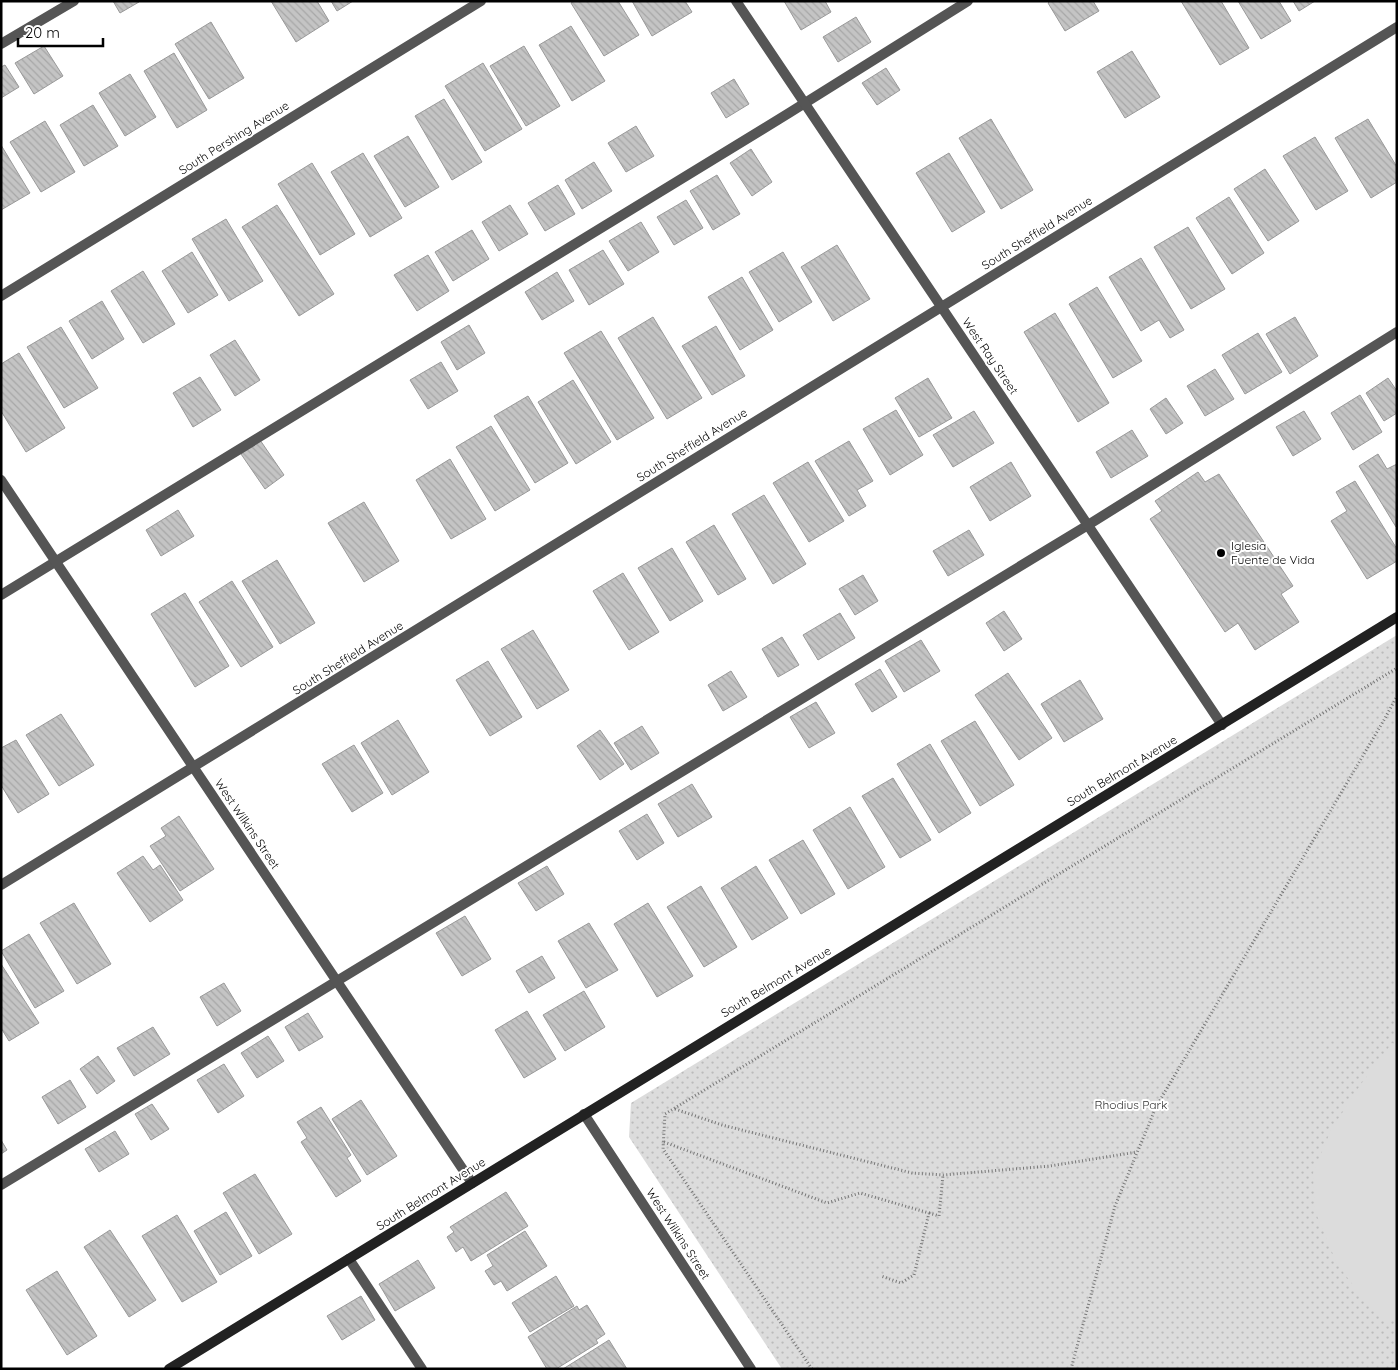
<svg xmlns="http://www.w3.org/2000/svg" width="1398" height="1370" viewBox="0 0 1398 1370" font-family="Quicksand,sans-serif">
<defs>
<pattern id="grass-dots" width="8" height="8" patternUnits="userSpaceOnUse" patternTransform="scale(1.25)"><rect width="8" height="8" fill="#dcdcdc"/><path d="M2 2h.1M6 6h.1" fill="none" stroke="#bbb" stroke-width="1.8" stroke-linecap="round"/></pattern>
<pattern id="building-back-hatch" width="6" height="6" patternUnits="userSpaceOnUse" patternTransform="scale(1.25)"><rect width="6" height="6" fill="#c4c4c4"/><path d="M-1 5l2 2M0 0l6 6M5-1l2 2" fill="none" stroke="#a7a7a7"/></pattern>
</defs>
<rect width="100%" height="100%" fill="#fff"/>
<path fill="url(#grass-dots)" d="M1397,635V1369H782L629,1137L631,1103Z"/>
<path fill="#dcdcdc" d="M1392,1043L1397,1047V1313L1387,1324L1369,1306L1337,1264L1315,1211L1313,1173L1331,1130L1361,1084Z"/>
<g fill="url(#building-back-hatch)" stroke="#999">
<path d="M113,1H139V2L120,13Z"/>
<path d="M271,1H317L329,21L296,42Z"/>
<path d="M331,1H353L337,11Z"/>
<path d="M574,1H618L639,35L604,56L571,3Z"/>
<path d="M632,1H685L692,12L652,36Z"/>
<path d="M784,1H825L831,12L801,30Z"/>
<path d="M1050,1H1093L1099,11L1065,31L1048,3Z"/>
<path d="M1181,1H1221L1249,48L1220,65Z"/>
<path d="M1238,1H1279L1291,21L1261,39Z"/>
<path d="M1293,1H1315L1299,11Z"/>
<path d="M856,17L871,42L838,62L823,37Z"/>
<path d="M211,22L244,78L209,99L175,44Z"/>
<path d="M571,26L605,81L572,101L539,45Z"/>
<path d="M44,46L63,76L34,94L15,63Z"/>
<path d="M524,46L560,106L526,126L490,66Z"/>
<path d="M1132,51L1160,97L1125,118L1097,72Z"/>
<path d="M174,53L207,110L177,128L144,71Z"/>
<path d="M483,63L522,129L485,151L445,86Z"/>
<path d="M5,65L19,87L1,98V67Z"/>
<path d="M886,68L900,90L877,105L862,83Z"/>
<path d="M130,74L156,117L125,136L99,93Z"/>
<path d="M734,79L749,104L726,118L711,93Z"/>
<path d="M444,99L482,162L452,180L415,116Z"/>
<path d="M93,105L118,146L84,166L60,125Z"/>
<path d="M991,119L1033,190L1001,209L959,138Z"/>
<path d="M1368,119L1397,167V182L1371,198L1335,138Z"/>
<path d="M45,121L75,172L41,192L10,142Z"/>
<path d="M636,126L654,156L626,172L608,143Z"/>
<path d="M408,136L439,187L405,207L374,156Z"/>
<path d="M1315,137L1348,191L1316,210L1283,156Z"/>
<path d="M1,145L30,193L1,210Z"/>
<path d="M751,149L772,182L752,196L730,163Z"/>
<path d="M363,153L402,218L370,237L331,172Z"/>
<path d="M949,153L985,212L952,232L916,173Z"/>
<path d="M594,162L612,191L582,209L565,180Z"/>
<path d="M312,163L355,234L320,255L278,184Z"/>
<path d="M1265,169L1299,221L1268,241L1234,189Z"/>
<path d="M717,175L740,214L713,230L690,191Z"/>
<path d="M558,185L575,214L545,231L528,203Z"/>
<path d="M1229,197L1264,253L1232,274L1196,218Z"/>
<path d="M686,200L703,228L674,245L657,217Z"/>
<path d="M277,205L334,294L299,316L242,227Z"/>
<path d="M510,205L528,234L499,251L482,222Z"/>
<path d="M226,219L263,281L229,301L192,239Z"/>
<path d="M641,222L659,252L628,271L609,241Z"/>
<path d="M1188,227L1225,289L1191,309L1154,247Z"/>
<path d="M472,230L489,259L453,281L435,252Z"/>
<path d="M837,245L870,299L833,321L801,267Z"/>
<path d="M603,250L624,284L589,305L569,270Z"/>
<path d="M192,252L218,295L188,313L162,271Z"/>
<path d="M783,252L812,302L779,322L749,272Z"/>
<path d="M428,255L449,291L417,311L394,275Z"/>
<path d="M1141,258L1184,330L1170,338L1159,320L1141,331L1109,277Z"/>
<path d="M143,271L175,324L143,343L111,291Z"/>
<path d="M557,272L574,301L542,320L525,292Z"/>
<path d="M742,277L773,330L740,350L708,297Z"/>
<path d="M1097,287L1142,361L1113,378L1069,304Z"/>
<path d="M102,301L124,339L92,359L69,321Z"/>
<path d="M1055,313L1109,403L1078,422L1024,332Z"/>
<path d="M653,317L702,398L667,419L618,338Z"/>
<path d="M1295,317L1318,356L1290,374L1266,334Z"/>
<path d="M469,325L485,353L457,370L441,342Z"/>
<path d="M716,326L745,376L712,395L682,346Z"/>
<path d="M61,327L98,388L64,408L27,347Z"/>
<path d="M601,331L654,418L617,440L564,353Z"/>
<path d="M1258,333L1282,372L1245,394L1222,355Z"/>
<path d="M235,340L260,380L235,396L210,355Z"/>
<path d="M19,353L65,428L26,452L1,411V364Z"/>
<path d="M441,362L458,391L428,409L410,380Z"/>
<path d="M1215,369L1234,399L1205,416L1187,386Z"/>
<path d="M200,377L221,410L193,427L173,393Z"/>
<path d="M928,378L952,418L919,437L895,398Z"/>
<path d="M1388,378L1397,391V413L1384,421L1366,393Z"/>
<path d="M573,380L611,442L576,464L538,402Z"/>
<path d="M1360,395L1382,432L1353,450L1331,413Z"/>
<path d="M528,396L568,463L535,483L494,416Z"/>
<path d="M1166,398L1183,423L1166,434L1150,409Z"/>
<path d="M896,410L923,455L890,475L863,429Z"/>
<path d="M974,411L994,443L953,467L933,435Z"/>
<path d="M1304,411L1321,439L1293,456L1276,427Z"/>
<path d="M491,426L530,490L495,511L456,447Z"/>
<path d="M1132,430L1148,456L1111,478L1096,452Z"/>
<path d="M260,440L284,475L265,489L241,454Z"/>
<path d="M849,441L873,481L857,490L866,506L849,516L815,461Z"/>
<path d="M1378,454L1387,469L1397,464L1396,527L1359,466Z"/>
<path d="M450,459L486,519L451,539L416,480Z"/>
<path d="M808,462L844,521L809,542L773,483Z"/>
<path d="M1011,462L1031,496L990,521L970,487Z"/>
<path d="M1198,472L1205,482L1219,474L1293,586L1281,594L1299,622L1255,650L1238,623L1225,632L1150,519L1162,511L1155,501Z"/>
<path d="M1355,481L1397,549V561L1367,579L1331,521L1347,511L1336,492Z"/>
<path d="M764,495L806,564L773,584L732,514Z"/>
<path d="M364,502L399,561L364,582L328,523Z"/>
<path d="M178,510L194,536L161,556L146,530Z"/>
<path d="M714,525L746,579L718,595L686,542Z"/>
<path d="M969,530L984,555L948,576L933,551Z"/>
<path d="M672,548L703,601L670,621L638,568Z"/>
<path d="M277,560L315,623L280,644L242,581Z"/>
<path d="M623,573L659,632L629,650L593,591Z"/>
<path d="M863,575L878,601L855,615L839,589Z"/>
<path d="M232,581L273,647L241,667L199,602Z"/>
<path d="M185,593L229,666L195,687L151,614Z"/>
<path d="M1004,611L1022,639L1004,651L986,623Z"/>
<path d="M840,613L855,638L818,660L803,635Z"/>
<path d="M533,630L569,690L537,709L501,649Z"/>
<path d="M782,637L799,665L778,677L762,649Z"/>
<path d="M921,640L940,671L904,692L885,661Z"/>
<path d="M488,661L522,717L490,736L456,680Z"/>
<path d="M880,669L897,697L872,712L855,684Z"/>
<path d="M731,671L747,697L723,711L708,685Z"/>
<path d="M1008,673L1052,738L1019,760L975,695Z"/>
<path d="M1080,680L1103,719L1064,742L1041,704Z"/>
<path d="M816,702L835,733L809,748L790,717Z"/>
<path d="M61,714L94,765L59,786L26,735Z"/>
<path d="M398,720L429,772L392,795L361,743Z"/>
<path d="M975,721L1014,785L980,806L941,741Z"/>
<path d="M642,726L659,753L631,770L614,743Z"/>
<path d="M600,730L624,764L600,780L577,746Z"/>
<path d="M16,740L49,794L18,813L1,785V748Z"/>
<path d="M930,744L971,813L939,833L897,764Z"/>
<path d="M354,745L383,793L352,812L322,764Z"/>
<path d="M893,778L931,840L900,858L862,796Z"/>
<path d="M692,784L712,817L678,837L658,804Z"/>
<path d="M850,807L885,867L848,889L813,830Z"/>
<path d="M647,814L664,843L637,860L619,831Z"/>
<path d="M179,816L214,869L180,891L150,846L166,836L161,828Z"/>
<path d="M803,840L835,894L801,914L769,860Z"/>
<path d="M143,856L153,870L160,865L183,900L150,922L117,873Z"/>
<path d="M547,866L564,894L536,911L518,883Z"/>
<path d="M756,866L788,918L752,940L721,888Z"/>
<path d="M701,886L737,947L704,967L667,907Z"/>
<path d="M74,903L111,964L77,984L40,923Z"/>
<path d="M648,903L693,976L657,997L614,924Z"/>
<path d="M465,916L491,959L462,976L436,933Z"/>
<path d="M589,923L618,970L586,988L558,941Z"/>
<path d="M29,934L64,991L35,1008L1,951Z"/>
<path d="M542,956L555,978L529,993L516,971Z"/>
<path d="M1,964L39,1023L9,1041L1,1028Z"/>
<path d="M224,983L241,1011L217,1026L200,997Z"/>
<path d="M584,991L605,1027L565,1051L543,1015Z"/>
<path d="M527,1011L556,1059L524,1078L495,1030Z"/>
<path d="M308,1013L323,1037L299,1051L285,1027Z"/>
<path d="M153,1027L170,1054L134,1076L117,1048Z"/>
<path d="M268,1036L284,1061L257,1078L241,1053Z"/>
<path d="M98,1056L115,1081L97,1094L80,1069Z"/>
<path d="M224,1064L244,1096L218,1113L197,1080Z"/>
<path d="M70,1080L86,1107L58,1124L42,1097Z"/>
<path d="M361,1100L397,1156L367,1175L332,1119Z"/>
<path d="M152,1104L169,1129L151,1140L135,1114Z"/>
<path d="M321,1107L351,1155L347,1158L361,1181L336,1197L301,1142L307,1138L297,1122Z"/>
<path d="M115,1131L129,1154L99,1172L85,1149Z"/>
<path d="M1,1140L7,1150L1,1154Z"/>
<path d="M255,1174L292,1234L259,1254L223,1193Z"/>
<path d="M506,1192L528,1226L471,1261L463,1247L456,1252L447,1237L454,1232L450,1227Z"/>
<path d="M226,1212L252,1256L220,1275L194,1231Z"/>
<path d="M177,1215L217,1282L182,1302L142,1236Z"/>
<path d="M110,1230L156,1300L129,1317L84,1247Z"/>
<path d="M525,1231L547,1266L507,1291L501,1281L494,1285L485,1271L493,1266L487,1255Z"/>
<path d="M418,1260L435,1288L395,1311L379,1284Z"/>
<path d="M57,1271L97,1336L67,1355L26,1290Z"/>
<path d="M556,1276L574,1306L530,1332L512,1303Z"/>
<path d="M361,1296L375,1320L342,1340L327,1316Z"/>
<path d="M587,1305L605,1334L596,1340L598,1343L556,1369H547L528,1337L577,1306L579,1310Z"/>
<path d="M609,1340L627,1369H563Z"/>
</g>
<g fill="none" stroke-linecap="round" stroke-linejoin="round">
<g stroke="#777" stroke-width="3" stroke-dasharray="1 2.5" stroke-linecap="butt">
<path d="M675,1109L722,1125L912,1173L943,1175L1050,1166L1137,1152"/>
<path d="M664,1142L827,1203L860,1193L929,1213L914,1275L901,1283L881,1276"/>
<path d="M929,1213L939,1216L943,1175"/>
<path d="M812,1369L663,1149L665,1114L1397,668"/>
<path d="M1071,1369L1115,1206L1156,1107L1384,720L1397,696"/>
</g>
<g stroke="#555" stroke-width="10">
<path d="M1,44L74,1"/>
<path d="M1,595L789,113L968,1"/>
<path d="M1,1185L1088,525L1397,332"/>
<path d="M349,1259L422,1369"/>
</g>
<g stroke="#555" stroke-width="10">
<path d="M736,1L1222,725"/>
<path d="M1,296L481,1"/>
<path d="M1,480L472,1183"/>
<path d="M1,885L1397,27"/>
<path d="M584,1114L751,1369"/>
</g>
<path stroke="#222" stroke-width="10" d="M169,1369L1397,617"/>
</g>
<circle fill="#000" stroke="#fff" stroke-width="2" cx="1221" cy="553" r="5"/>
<g text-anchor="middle" stroke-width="4" stroke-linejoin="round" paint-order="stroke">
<g font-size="12" fill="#000" stroke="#fff">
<text transform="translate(234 138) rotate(-32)" y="4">South Pershing Avenue</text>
<text transform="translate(1037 233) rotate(-32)" y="4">South Sheffield Avenue</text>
<text transform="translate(990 356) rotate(56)" y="4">West Ray Street</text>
<text transform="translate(692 445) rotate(-32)" y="4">South Sheffield Avenue</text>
<text transform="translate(348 658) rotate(-32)" y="4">South Sheffield Avenue</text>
<text transform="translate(1122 771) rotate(-31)" y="4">South Belmont Avenue</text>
<text transform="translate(247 824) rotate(56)" y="4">West Wilkins Street</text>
<text transform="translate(776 982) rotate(-31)" y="4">South Belmont Avenue</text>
<text transform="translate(431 1194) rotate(-32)" y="4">South Belmont Avenue</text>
<text transform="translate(678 1234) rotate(57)" y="4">West Wilkins Street</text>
</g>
<g font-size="12" fill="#000" stroke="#fff" text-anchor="start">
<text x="1231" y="550">Iglesia<tspan x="1231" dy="14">Fuente de Vida</tspan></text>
</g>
<g font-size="12" fill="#333" stroke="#fff">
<text x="1131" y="1109">Rhodius Park</text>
</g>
</g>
<rect width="1398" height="1370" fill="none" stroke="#000000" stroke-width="5"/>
<path d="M18 38v8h85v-8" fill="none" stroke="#000000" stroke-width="2.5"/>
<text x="25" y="38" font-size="15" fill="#000000" stroke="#ffffff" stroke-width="4" paint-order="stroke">20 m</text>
</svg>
